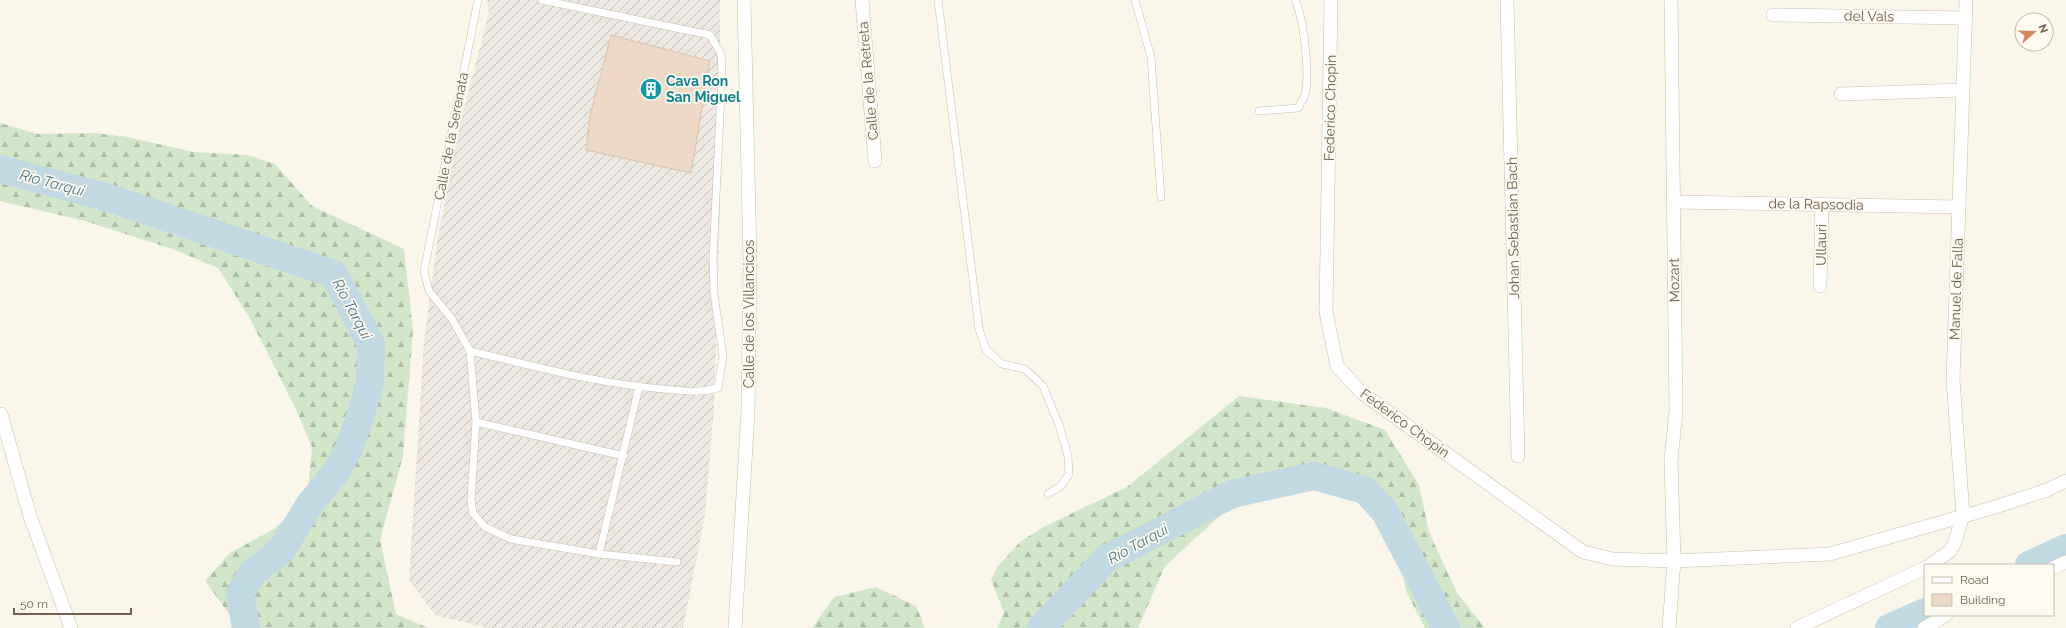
<svg xmlns="http://www.w3.org/2000/svg" width="2066" height="628" viewBox="0 0 2066 628" font-family="Raleway,sans-serif">
<defs>
<pattern id="industrial-furrows" width="10" height="10" patternUnits="userSpaceOnUse"><rect width="10" height="10" fill="#ece8e2"/><path d="M-1 1l2-2M0 10L10 0M9 11l2-2" fill="none" stroke="#c4bfba"/></pattern>
<pattern id="forest-firs" width="22" height="20" patternUnits="userSpaceOnUse"><rect width="22" height="20" fill="#d2e7ca"/><path d="M5 1l3.5 6h-7zM16 11l3.5 6h-7z" fill="#afbfa6"/></pattern>
</defs>
<rect width="100%" height="100%" fill="#faf6ea"/>
<path fill="url(#industrial-furrows)" d="M487,0H720V206L714,406L705,515L683,628H488L435,615L409,580L424,343L437,242L460,124L489,13Z"/>
<g fill="url(#forest-firs)">
<path d="M0,123L38,134L95,133L127,137L194,152L248,155L275,164L312,206L404,249L413,331L403,456L380,540L396,614L428,628H237L232,618L205,581L230,553L274,529L307,500L312,447L294,405L248,315L218,268L172,249L85,221L0,201Z"/>
<path d="M1239,396L1326,408L1385,430L1419,485L1429,532L1457,593L1485,628H1425L1406,591L1391,512L1350,471L1302,469L1243,485L1223,513L1165,566L1138,628H997L1004,613L991,579L998,566L1020,542L1043,527L1127,487Z"/>
<path d="M876,587L916,606L925,628H812L834,597Z"/>
</g>
<g fill="none" stroke-linecap="round" stroke-linejoin="round">
<g stroke="#c0d9e2" stroke-width="28">
<path d="M0,169L109,198L334,274L371,344L370,383L359,420L348,450L336,472L310,504L281,551L252,573L240,593L246,628"/>
<path d="M2029,565L2066,548"/>
<path d="M1041,628L1107,558L1232,494L1314,476L1365,490L1385,512L1446,628"/>
<path d="M1889,628L1925,612"/>
</g>
</g>
<path fill="#edd9c5" stroke="#ddc2a7" d="M611,35L710,61L691,173L586,150L590,116Z"/>
<g fill="none" stroke-linecap="round" stroke-linejoin="round">
<g stroke="#cbbfb1" stroke-width="8">
<g id="lane">
<path d="M478,0L424,271L429,291L452,319L470,351L476,422L471,500L473,513L485,527L511,539L599,554L677,562"/>
<path d="M938,0L979,329L986,350L1002,364L1025,369L1043,386L1059,425L1068,456L1069,474L1061,486L1048,494"/>
<path d="M1135,0L1151,57L1161,197"/>
<path d="M1259,111L1298,108C1300,104 1303,99 1305,95C1310,74 1304,19 1295,0"/>
<path d="M470,351C534,366 598,384 664,389C684,391 699,393 718,388L723,356L714,294L713,258L722,73L721,54L710,35L542,0"/>
<path d="M476,422L624,456"/>
<path d="M599,554L639,387"/>
</g>
</g>
<g stroke="#cbbfb1" stroke-width="14">
<g id="street">
<path d="M862,0L875,161"/>
<path d="M1331,0L1326,312L1337,366L1362,393L1583,552L1613,559L1674,561L1830,554L1992,508L2047,490L2066,481"/>
<path d="M1507,0L1518,456"/>
<path d="M1773,15L1966,18"/>
<path d="M1841,94L1963,90"/>
<path d="M1674,202L1959,207"/>
<path d="M1820,286L1822,204"/>
<path d="M1,414L30,516L71,628"/>
<path d="M1930,565L1950,551L1954,544L1963,515L1953,380L1966,0"/>
<path d="M2053,568L2066,562"/>
<path d="M735,628L748,412L750,260L744,0"/>
<path d="M1669,628L1674,561L1671,461L1676,411L1671,0"/>
<path d="M1797,628L1925,568"/>
<path d="M1924,628L1946,615"/>
</g>
</g>
<use href="#lane" stroke="#fff" stroke-width="7"/>
<use href="#street" stroke="#fff" stroke-width="13"/>
</g>
<defs>
<g id="building-disc" transform="scale(1.15)"><circle r="9.5" fill="#0f9aa8" stroke="#fdfaf0"/><path d="M-4-6H4V6H1V3H-1V6H-4ZM-2.5-4.3h1.7v1.8h-1.7ZM.8-4.3h1.7v1.8H.8ZM-2.5-1h1.7V.8h-1.7ZM.8-1h1.7V.8H.8Z" fill="#fff"/></g>
</defs>
<g fill-rule="evenodd">
<use href="#building-disc" x="651" y="89"/>
</g>
<g text-anchor="middle" stroke-width="3.5" stroke-linejoin="round" paint-order="stroke">
<g font-size="14" fill="#726050" stroke="#fdfaf0">
<text transform="translate(1869 16) rotate(1)" y="5">del Vals</text>
<text transform="translate(868 81) rotate(-95)" y="5">Calle de la Retreta</text>
<text transform="translate(1330 108) rotate(-89)" y="5">Federico Chopin</text>
<text transform="translate(451 136) rotate(-79)" y="5">Calle de la Serenata</text>
<text transform="translate(1816 204) rotate(1)" y="5">de la Rapsodia</text>
<text transform="translate(1513 228) rotate(-91)" y="5">Johan Sebastian Bach</text>
<text transform="translate(1821 245) rotate(-89)" y="5">Ullauri</text>
<text transform="translate(1674 280) rotate(-91)" y="5">Mozart</text>
<text transform="translate(1956 289) rotate(-88)" y="5">Manuel de Falla</text>
<text transform="translate(749 314) rotate(-90)" y="5">Calle de los Villancicos</text>
<text transform="translate(1405 423) rotate(36)" y="5">Federico Chopin</text>
</g>
<g font-size="14" font-weight="bold" fill="#0d838f" stroke="#fdfaf0" text-anchor="start">
<text x="666" y="86">Cava Ron<tspan x="666" dy="16">San Miguel</tspan></text>
</g>
<g font-size="15" font-style="italic" fill="#50798a" stroke="#fdfaf0">
<text transform="translate(52 183) rotate(15)" y="5">Río Tarqui</text>
<text transform="translate(352 309) rotate(62)" y="5">Río Tarqui</text>
<text transform="translate(1138 544) rotate(-29)" y="5">Río Tarqui</text>
</g>
</g>
<rect x="1924" y="564" width="130" height="52" fill="#fdfaf0" stroke="#c5bcb0"/>
<rect x="1932" y="577" width="20" height="6" fill="#ffffff" stroke="#c5bcb0"/>
<text x="1960" y="584" font-size="12" fill="#726050">Road</text>
<rect x="1932" y="594" width="20" height="12" fill="#edd9c5" stroke="#c5bcb0"/>
<text x="1960" y="604" font-size="12" fill="#726050">Building</text>
<g transform="translate(2034 32) rotate(70)"><circle r="19" fill="#fdfaf0" stroke="#c5bcb0"/>
<path d="M0-3L7 15L0 10L-7 15Z" fill="#d5875e"/>
<text y="-6" font-size="11" font-weight="bold" text-anchor="middle" fill="#726050">N</text>
</g>
<path d="M14 608v6h117v-6" fill="none" stroke="#726050" stroke-width="2"/>
<text x="20" y="608" font-size="12" fill="#726050" stroke="#fdfaf0" stroke-width="3" paint-order="stroke">50 m</text>
</svg>
